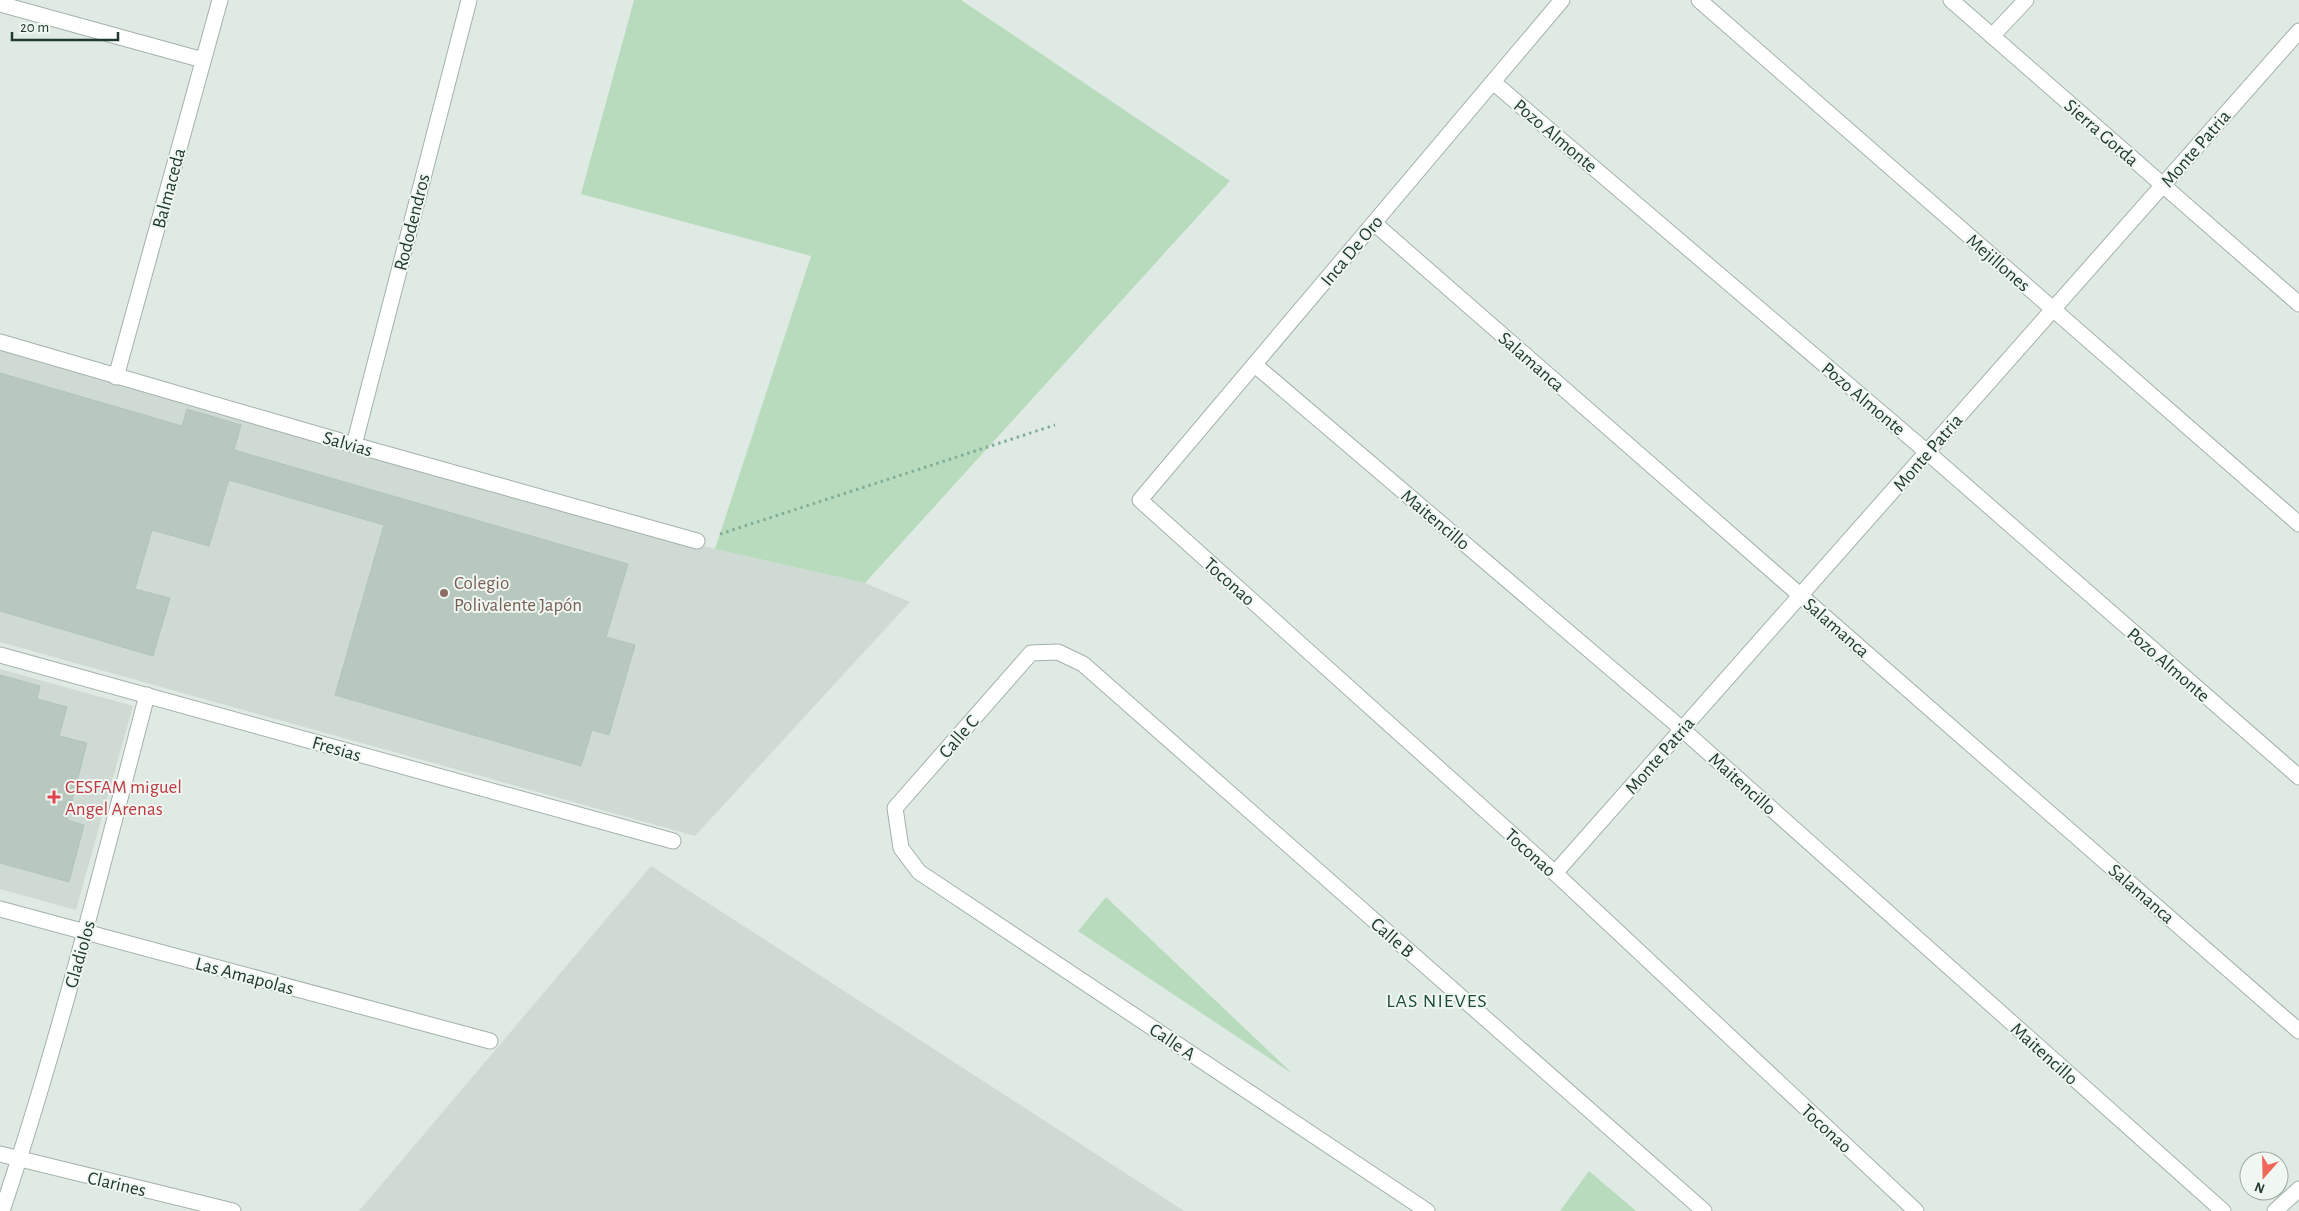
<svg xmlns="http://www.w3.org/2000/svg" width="2299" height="1211" viewBox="0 0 2299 1211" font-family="'Alegreya Sans',sans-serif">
<rect width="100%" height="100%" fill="#e0eae4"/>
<g fill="#cedad3">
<path d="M0,346L715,549L865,583L910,602L695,836L0,642Z"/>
<path d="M0,669L133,706L76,910L0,889Z"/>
<path d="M651,866L1184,1211H359Z"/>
</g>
<g fill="#b8dbbd">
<path d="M634,0H961L1230,181L865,583L715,549L811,256L581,194Z"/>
<path d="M1106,897L1293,1074L1078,931Z"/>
<path d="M1589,1171L1636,1211H1560Z"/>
</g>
<g fill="#b8c8bf" stroke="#b2c4ba">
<path d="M0,373L182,426L187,409L241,425L234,450L628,564L606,637L635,645L609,735L592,730L581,766L335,695L384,525L229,480L209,546L152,530L135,589L170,598L153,656L0,611Z"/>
<path d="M0,675L40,686L37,699L67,707L59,736L87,743L67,820L84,825L69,882L0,863Z"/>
</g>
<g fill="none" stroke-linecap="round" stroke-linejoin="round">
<g stroke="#a3b2aa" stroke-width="17">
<g id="minor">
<path d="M1562,0L1140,500L1555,873L1916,1211"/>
<path d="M1699,0L2299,524"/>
<path d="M1951,0L2299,304"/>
<path d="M0,4L203,60"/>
<path d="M1992,36L2026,0"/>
<path d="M1493,82L1927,452L2299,777"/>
<path d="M1374,223L2299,1031"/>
<path d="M0,342L354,445L697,541"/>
<path d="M1255,365L1682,729L2223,1211"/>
<path d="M116,377L220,0"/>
<path d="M354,445L469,0"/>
<path d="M0,655L673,841"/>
<path d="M1555,873L2299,31"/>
<path d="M0,909L490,1041"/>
<path d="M0,1154L233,1211"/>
<path d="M2,1211C59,1041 102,867 147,695"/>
<path d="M1427,1211L919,872L901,848L895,808L1031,653L1058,652L1083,664L1704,1211"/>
</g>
</g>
<g stroke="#a3b2aa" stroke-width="17">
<path id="tertiary" d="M2275,1211L2299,1189"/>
</g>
<path stroke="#80ae99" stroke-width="3" stroke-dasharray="2.5 4" stroke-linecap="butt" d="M720,534L1055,425"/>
<use href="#minor" stroke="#fff" stroke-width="15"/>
<use href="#tertiary" stroke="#fff" stroke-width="15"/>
</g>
<circle fill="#8d6e63" stroke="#f0f7f2" stroke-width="2" cx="444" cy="593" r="5"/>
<path fill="#e0444e" stroke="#f0f7f2" stroke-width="2" d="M51.5 789.5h5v5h5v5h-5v5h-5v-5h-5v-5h5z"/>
<g text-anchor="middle" stroke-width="4" stroke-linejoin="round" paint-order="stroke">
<g font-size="19" fill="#213a30" stroke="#f0f7f2">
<text transform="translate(2102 132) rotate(41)" y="7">Sierra Gorda</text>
<text transform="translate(1556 135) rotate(40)" y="7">Pozo Almonte</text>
<text transform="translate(2195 148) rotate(-49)" y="7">Monte Patria</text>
<text transform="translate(168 188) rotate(-75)" y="7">Balmaceda</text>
<text transform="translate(411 222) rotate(-76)" y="7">Rododendros</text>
<text transform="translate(1351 250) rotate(-50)" y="7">Inca De Oro</text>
<text transform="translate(1999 262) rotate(41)" y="7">Mejillones</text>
<text transform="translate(1532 361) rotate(41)" y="7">Salamanca</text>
<text transform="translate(1864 398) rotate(40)" y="7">Pozo Almonte</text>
<text transform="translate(348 443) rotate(16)" y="7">Salvias</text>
<text transform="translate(1927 452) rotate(-49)" y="7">Monte Patria</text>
<text transform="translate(1436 519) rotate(40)" y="7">Maitencillo</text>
<text transform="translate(1230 581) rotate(42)" y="7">Toconao</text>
<text transform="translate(1837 627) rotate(41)" y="7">Salamanca</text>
<text transform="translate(2169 664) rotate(41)" y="7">Pozo Almonte</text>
<text transform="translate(958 736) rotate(-49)" y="7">Calle C</text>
<text transform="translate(337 748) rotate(16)" y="7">Fresias</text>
<text transform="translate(1659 755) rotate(-49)" y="7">Monte Patria</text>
<text transform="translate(1743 783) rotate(42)" y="7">Maitencillo</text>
<text transform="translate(1531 852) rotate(42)" y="7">Toconao</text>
<text transform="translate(2142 893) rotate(41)" y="7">Salamanca</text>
<text transform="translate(1393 937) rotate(41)" y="7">Calle B</text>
<text transform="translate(79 954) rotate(-74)" y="7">Gladiolos</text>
<text transform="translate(245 975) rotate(15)" y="7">Las Amapolas</text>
<text transform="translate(1173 1041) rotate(34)" y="7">Calle A</text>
<text transform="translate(2045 1053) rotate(42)" y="7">Maitencillo</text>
<text transform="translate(1827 1128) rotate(43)" y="7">Toconao</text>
<text transform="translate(117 1183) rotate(13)" y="7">Clarines</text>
</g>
<g font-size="19" fill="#785e54" stroke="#f0f7f2" text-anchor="start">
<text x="454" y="589">Colegio<tspan x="454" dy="22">Polivalente Japón</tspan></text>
</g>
<g font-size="19" fill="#be3a42" stroke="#f0f7f2" text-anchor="start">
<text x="65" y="793">CESFAM miguel<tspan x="65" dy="22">Angel Arenas</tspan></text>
</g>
<g font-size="20" letter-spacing="1" fill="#1d4c3a" stroke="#f0f7f2">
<text x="1437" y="1007">LAS NIEVES</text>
</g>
</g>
<g transform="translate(2264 1176) rotate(200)"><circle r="24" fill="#f0f7f2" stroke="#9daba4"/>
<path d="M0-4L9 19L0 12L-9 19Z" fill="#ef6859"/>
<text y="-8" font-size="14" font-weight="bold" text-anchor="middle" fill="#213a30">N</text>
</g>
<path d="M12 32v8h106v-8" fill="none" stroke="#213a30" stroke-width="2.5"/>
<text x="20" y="32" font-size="15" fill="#213a30" stroke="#f0f7f2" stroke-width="4" paint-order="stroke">20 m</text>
</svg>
